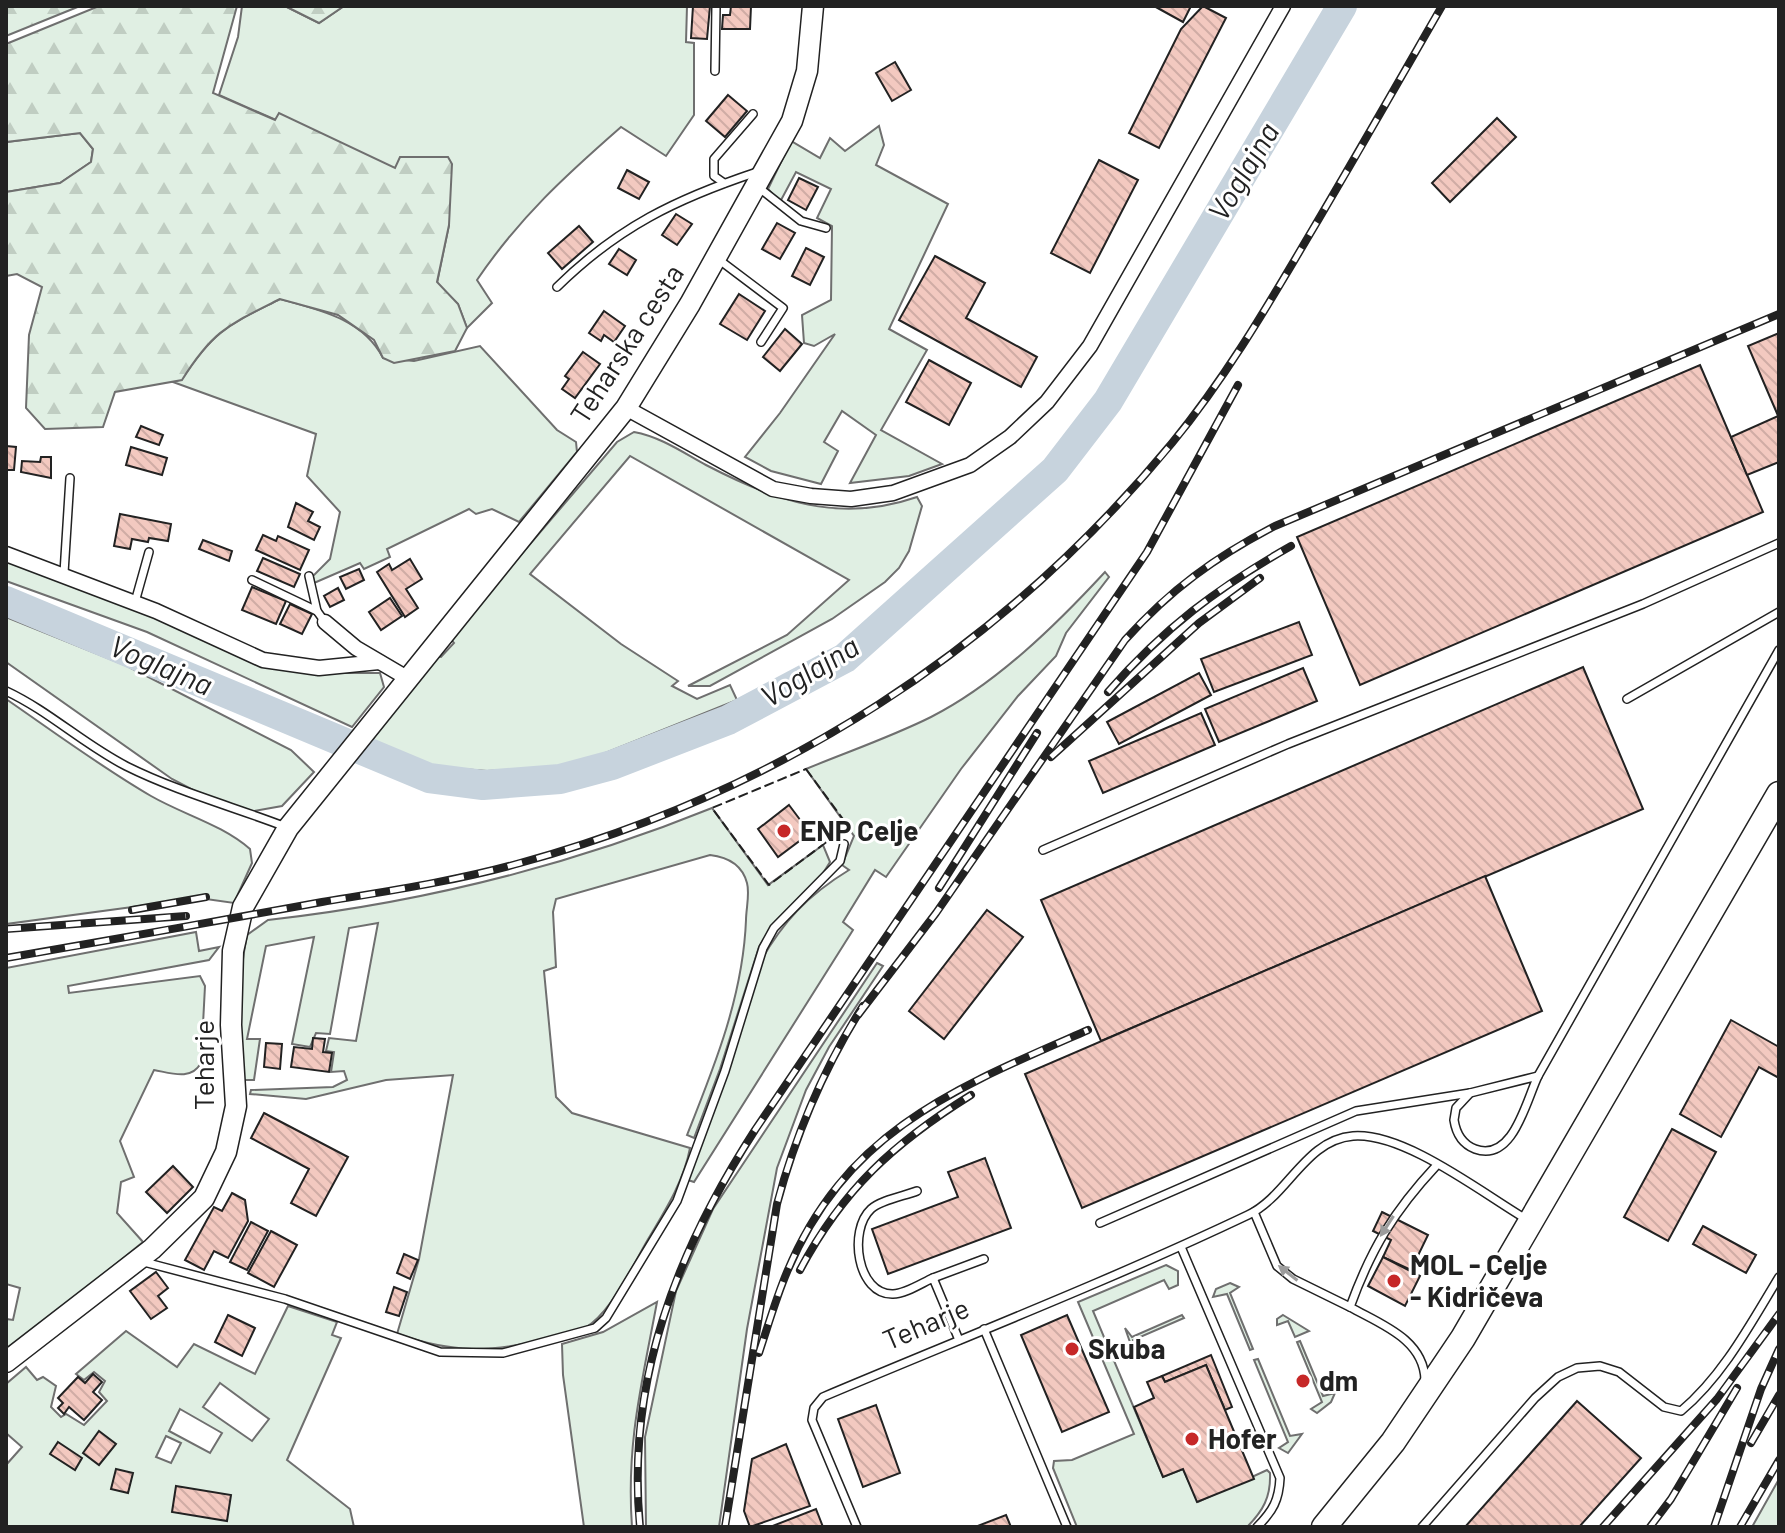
<svg xmlns="http://www.w3.org/2000/svg" width="1785" height="1533" viewBox="0 0 1785 1533" font-family="Barlow,sans-serif">
<defs>
<pattern id="forest-firs" width="22" height="20" patternUnits="userSpaceOnUse" patternTransform="scale(2)"><rect width="22" height="20" fill="#e0efe3"/><path d="M5 1l3.5 6h-7zM16 11l3.5 6h-7z" fill="#c0cdc2"/></pattern>
<pattern id="building-back-hatch" width="6" height="6" patternUnits="userSpaceOnUse" patternTransform="scale(2)"><rect width="6" height="6" fill="#f3c9c0"/><path d="M-1 5l2 2M0 0l6 6M5-1l2 2" fill="none" stroke="#d0aca5"/></pattern>
</defs>
<rect width="100%" height="100%" fill="#fff"/>
<g fill="#e0efe3" stroke="#6f6f6f" stroke-width="2" fill-rule="evenodd">
<path d="M242,6H285L319,23L344,6H687L686,42L694,43V115L666,156L621,127C565,176 519,218 477,280L492,303L467,328L458,304L437,283L449,225L395,169L279,114L276,120L219,95L238,37Z"/>
<path d="M879,126L884,145L876,165L948,204L889,329L927,350L881,430L942,464L909,476L850,483L876,435L842,411L824,442L838,451L821,484L771,471L745,457L780,413L835,334L814,346L804,343L802,315L831,300L832,226L817,218L831,189L796,172L780,202L768,189L791,141L820,158L830,138L845,151Z"/>
<path d="M80,133L93,149L91,162L60,183L6,192V142Z"/>
<path d="M280,299C320,310 363,319 383,358L414,361L480,346L557,430L576,442L577,452L519,522L492,509L476,514L469,509L387,549L390,557L364,569L360,563L314,583L313,576L330,559L340,512L307,476L316,434L173,382L182,379C215,329 229,325 280,299Z"/>
<path d="M634,432C661,437 682,452 706,465C775,501 839,524 917,497L922,506L909,551L899,568L885,582L832,619L710,686H688L787,635L849,580L630,456L530,574L621,644L678,681L672,686L697,699L730,685L737,700L573,766L487,771L437,767L403,756L372,740L437,656L441,657L454,643L450,638L617,442Z"/>
<path d="M6,559L319,673H380L384,687L352,727L147,632L6,581Z"/>
<path d="M1105,572L1109,577L1066,633L1056,656L1018,696L961,769L886,877L875,870L843,922L853,930L694,1182L688,1180L758,966C782,922 808,895 849,870L842,865L854,836L806,769C847,752 891,737 931,717C996,684 1056,625 1105,572Z"/>
<path d="M6,617L125,665L291,750L314,772L282,806L243,813L231,810L172,779L6,662Z"/>
<path d="M6,699C54,732 101,767 151,796C184,815 221,824 250,849L252,863L234,903L199,898L6,924Z"/>
<path d="M712,808L768,885L823,845L830,862L820,878L772,927L759,947L720,1069L694,1138L687,1135C715,1065 743,996 746,920C746,909 750,894 747,883C742,864 727,857 710,855L556,899L553,912L556,967L544,971L556,1097L572,1113L690,1148C684,1181 665,1211 647,1241C632,1267 615,1304 592,1323C580,1333 562,1335 547,1339C489,1353 453,1353 397,1334L419,1259L453,1075L386,1080L306,1099L250,1094L251,1090L333,1087L347,1080L344,1071L331,1072L334,1052L326,1051L329,1038L356,1041L378,923L349,928L330,1034L316,1033L310,1047L292,1044L314,937L266,946L247,1039H260L254,1080H243C238,1032 237,983 247,935L268,920C420,903 569,866 712,808Z"/>
<path d="M196,932L199,951L219,947L209,960L68,986L69,993L200,976L205,986L201,1063C191,1081 171,1073 154,1070L120,1141L134,1177L121,1182L117,1213L143,1242L6,1353V1319L13,1320L20,1288L6,1284V968Z"/>
<path d="M877,963L883,966L829,1047L806,1090L777,1168L747,1329L719,1527H646L645,1437L676,1291L713,1209Z"/>
<path d="M1166,1265L1178,1271V1285L1169,1289L1164,1280L1093,1311L1163,1477L1183,1469L1198,1502L1267,1470L1270,1473C1271,1497 1263,1511 1247,1527H1077L1053,1468L1054,1461L1072,1460L1134,1434L1078,1302Z"/>
<path d="M1230,1283L1239,1287L1230,1293L1253,1349L1250,1350L1227,1294L1213,1297L1216,1289Z"/>
<path d="M657,1302C642,1383 626,1443 632,1527H584L563,1375L562,1344L603,1332Z"/>
<path d="M288,1306L337,1322L332,1335L341,1338L287,1460L350,1509L354,1527H6V1465L22,1447L6,1433V1384L26,1367L37,1380L43,1377L56,1386L51,1407L61,1417L66,1414L84,1425L107,1401L99,1392L105,1381L94,1372L84,1380L76,1374L126,1331L177,1367L194,1344L255,1374ZM220,1383L269,1419L252,1441L203,1407ZM180,1409L222,1433L210,1453L169,1431ZM166,1436L181,1443L171,1463L156,1457Z"/>
<path d="M1182,1315L1184,1318L1133,1340L1136,1349L1132,1348L1125,1328L1132,1337Z"/>
<path d="M1283,1315L1309,1331L1295,1337L1288,1321L1277,1325V1319Z"/>
<path d="M1300,1341L1323,1396L1335,1393L1331,1402L1317,1413L1311,1409L1322,1402L1297,1342Z"/>
<path d="M1258,1359L1290,1436L1302,1434L1288,1453L1279,1448L1288,1442L1254,1360Z"/>
<path d="M1779,1479V1527H1752Z"/>
</g>
<g fill="url(#forest-firs)" stroke="#6f6f6f" stroke-width="2">
<path d="M6,6H80L6,36Z"/>
<path d="M99,6H237L213,93L275,120L279,113L395,168L400,157H448L452,164L449,225L437,282L458,304L467,328L455,351L394,363L383,358L374,340L338,315L280,299C229,325 214,329 182,380L115,392L103,427L45,429L26,408L29,335L42,287L17,274L6,276V192L60,183L91,162L93,149L80,133L6,142V44Z"/>
<path d="M285,6H344L319,23Z"/>
</g>
<g fill="none" stroke-linecap="round" stroke-linejoin="round">
<path stroke="#c7d3dd" stroke-width="30" d="M6,601L429,778L483,785L560,779L612,765L728,720L845,658L1055,470L1108,401L1342,6"/>
</g>
<g fill="url(#building-back-hatch)" stroke="#222" stroke-width="2">
<path d="M693,6H710L707,39L691,38Z"/>
<path d="M731,6H751L750,29H722L723,15H730Z"/>
<path d="M1154,6H1191L1183,22Z"/>
<path d="M1203,6L1226,18L1159,148L1129,133L1181,29Z"/>
<path d="M895,62L911,90L892,101L876,73Z"/>
<path d="M728,95L747,111L725,137L706,121Z"/>
<path d="M1497,118L1516,137L1450,202L1432,183Z"/>
<path d="M1099,160L1138,180L1090,273L1051,253Z"/>
<path d="M627,170L649,182L639,199L618,188Z"/>
<path d="M799,178L818,187L806,210L788,200Z"/>
<path d="M676,214L692,224L677,245L662,235Z"/>
<path d="M777,223L795,233L780,259L762,249Z"/>
<path d="M579,226L593,242L562,269L548,253Z"/>
<path d="M806,248L824,257L810,285L792,276Z"/>
<path d="M619,249L636,260L627,275L609,264Z"/>
<path d="M935,256L985,283L966,318L1037,357L1021,387L899,320Z"/>
<path d="M739,294L765,311L747,340L720,324Z"/>
<path d="M604,311L625,326L614,342L604,335L601,341L589,333Z"/>
<path d="M785,329L802,344L780,371L763,357Z"/>
<path d="M1779,333V418L1748,346Z"/>
<path d="M583,352L600,364L575,398L562,389L569,379L565,376Z"/>
<path d="M929,360L971,383L949,425L906,402Z"/>
<path d="M1700,365L1763,512L1360,685L1297,537Z"/>
<path d="M1778,416L1779,462L1747,475L1731,437Z"/>
<path d="M141,426L163,435L159,445L136,437Z"/>
<path d="M6,446L16,447L14,470H6Z"/>
<path d="M131,447L167,458L162,475L126,465Z"/>
<path d="M41,457H51V478L21,472L22,461L40,462Z"/>
<path d="M296,503L313,512L308,521L320,527L314,540L288,527Z"/>
<path d="M120,514L171,524L168,541L149,538L148,542L132,539L130,549L114,546Z"/>
<path d="M263,535L276,541L278,536L309,550L300,570L256,550Z"/>
<path d="M203,540L232,551L229,561L199,549Z"/>
<path d="M263,558L300,574L294,587L257,571Z"/>
<path d="M410,559L422,579L406,589L418,608L405,617L377,572L389,564L392,570Z"/>
<path d="M359,569L364,580L346,589L340,577Z"/>
<path d="M252,587L286,601L276,624L242,610Z"/>
<path d="M338,588L344,600L330,607L324,596Z"/>
<path d="M390,598L402,616L381,630L369,612Z"/>
<path d="M290,604L312,614L302,634L280,624Z"/>
<path d="M1299,622L1312,655L1214,692L1201,659Z"/>
<path d="M1583,667L1643,809L1101,1041L1041,900Z"/>
<path d="M1303,668L1317,701L1219,742L1205,709Z"/>
<path d="M1199,673L1211,695L1119,744L1107,722Z"/>
<path d="M1201,713L1215,745L1103,793L1089,761Z"/>
<path d="M789,805L810,833L778,857L758,829Z"/>
<path d="M1485,876L1542,1011L1082,1208L1025,1074Z"/>
<path d="M987,910L1023,937L944,1039L909,1011Z"/>
<path d="M1731,1020L1779,1047V1078L1759,1067L1721,1137L1680,1114Z"/>
<path d="M313,1038L325,1039L323,1052L332,1053L329,1072L291,1067L294,1047L312,1049Z"/>
<path d="M266,1043L282,1044L280,1069L264,1067Z"/>
<path d="M264,1113L348,1157L316,1216L291,1203L309,1169L251,1138Z"/>
<path d="M1672,1129L1716,1152L1668,1241L1624,1217Z"/>
<path d="M985,1158L1011,1228L888,1274L872,1229L958,1197L948,1172Z"/>
<path d="M173,1166L193,1187L167,1213L146,1192Z"/>
<path d="M232,1193L245,1200L248,1221L228,1258L214,1251L204,1270L185,1260L214,1207L222,1211Z"/>
<path d="M1382,1212L1428,1235L1411,1270L1383,1257L1391,1240L1373,1231Z"/>
<path d="M251,1222L268,1231L247,1270L230,1262Z"/>
<path d="M1703,1226L1756,1255L1746,1273L1693,1244Z"/>
<path d="M271,1231L297,1245L274,1287L248,1273Z"/>
<path d="M404,1254L418,1260L410,1279L397,1273Z"/>
<path d="M1383,1257L1420,1276L1405,1306L1368,1286Z"/>
<path d="M156,1272L168,1288L158,1296L167,1308L151,1319L130,1291Z"/>
<path d="M394,1287L407,1292L399,1316L386,1312Z"/>
<path d="M228,1315L255,1328L242,1356L215,1342Z"/>
<path d="M1067,1315L1109,1412L1062,1432L1021,1335Z"/>
<path d="M1211,1355L1232,1407L1225,1410L1206,1365L1165,1382L1162,1376Z"/>
<path d="M1206,1365L1254,1479L1197,1502L1183,1469L1163,1477L1134,1407L1154,1398L1147,1382L1162,1376L1165,1382Z"/>
<path d="M93,1374L102,1382L93,1392L102,1400L84,1420L69,1407L64,1414L58,1408L63,1403L58,1398L78,1377L85,1383Z"/>
<path d="M1577,1401L1641,1458L1579,1527H1465Z"/>
<path d="M876,1405L900,1473L863,1487L838,1419Z"/>
<path d="M99,1431L116,1444L99,1465L83,1453Z"/>
<path d="M58,1442L82,1458L75,1470L50,1454Z"/>
<path d="M786,1444L810,1506L750,1527L744,1511L752,1459Z"/>
<path d="M116,1469L133,1473L128,1493L111,1489Z"/>
<path d="M176,1486L231,1495L227,1521L172,1512Z"/>
<path d="M816,1509L823,1527H770Z"/>
<path d="M1006,1515L1011,1527H975Z"/>
</g>
<g fill="none" stroke-linecap="round" stroke-linejoin="round">
<g stroke="#222" stroke-width="10">
<g id="lane">
<path d="M715,71L716,6"/>
<path d="M724,183L714,176V159L753,114"/>
<path d="M758,187L801,221L826,228"/>
<path d="M718,259L783,308L761,342"/>
<path d="M557,287C618,227 676,199 757,172"/>
<path d="M64,573L70,478"/>
<path d="M309,576L317,611L325,622"/>
<path d="M252,580L317,611"/>
<path d="M135,602L149,552"/>
<path d="M6,691C49,711 83,744 126,766C176,791 234,807 286,827"/>
<path d="M1627,699L1779,612"/>
<path d="M1043,850L1288,744L1643,604L1779,543"/>
<path d="M1538,1076L1779,650"/>
<path d="M1538,1076C1526,1101 1513,1163 1475,1149C1462,1144 1456,1133 1454,1120L1456,1108L1470,1093Z"/>
<path d="M917,1191C904,1196 881,1200 871,1209C848,1230 857,1295 893,1294C905,1294 922,1283 933,1278L959,1340"/>
<path d="M1254,1212L1277,1266L1293,1279L1350,1307"/>
<path d="M1100,1223L1356,1111L1470,1093"/>
<path d="M1181,1247L1280,1478C1279,1500 1273,1511 1257,1527"/>
<path d="M144,1262L285,1299L440,1352L503,1353L595,1328L606,1318L677,1201L725,1071L763,948L774,928L840,861L844,844"/>
<path d="M933,1278L984,1259"/>
<path d="M984,1329L1067,1527"/>
<path d="M1425,1380C1424,1339 1380,1324 1350,1307C1371,1249 1394,1211 1436,1166"/>
<path d="M857,1527L812,1420L814,1408L823,1397C965,1337 1109,1281 1248,1215C1288,1196 1305,1140 1353,1136C1404,1132 1482,1193 1526,1219"/>
<path d="M1422,1527L1535,1398L1558,1377L1577,1368L1600,1366L1619,1372L1664,1407L1681,1411C1723,1376 1751,1323 1779,1277"/>
</g>
</g>
<g stroke="#222" stroke-width="17">
<g id="street">
<path d="M626,408L773,489L811,496L851,499L893,493L970,465L1010,437L1047,402L1090,346L1283,6"/>
<path d="M6,554L156,611L263,660L319,668L379,662"/>
<path d="M325,622L356,648L407,678"/>
</g>
</g>
<g stroke="#222" stroke-width="23">
<path id="secondary" d="M6,1362L152,1249L204,1198L226,1152L236,1106L231,1025L233,951L243,907L288,828L626,408L690,304L792,121L807,71L813,6"/>
</g>
<g stroke="#222" stroke-width="27">
<path id="primary" d="M1324,1527L1393,1442L1463,1338L1779,794"/>
</g>
<use href="#lane" stroke="#fff" stroke-width="7"/>
<use href="#street" stroke="#fff" stroke-width="14"/>
<use href="#secondary" stroke="#fff" stroke-width="20"/>
<use href="#primary" stroke="#fff" stroke-width="24"/>
<g stroke="#222" stroke-width="8">
<g id="rail">
<path d="M1108,692C1164,628 1217,588 1291,546"/>
<path d="M1051,757L1199,623L1260,578"/>
<path d="M939,888L1037,733"/>
<path d="M132,910L206,897"/>
<path d="M6,929L186,916"/>
<path d="M6,958C111,940 217,921 322,902C388,891 456,881 520,863C779,792 1001,650 1172,443C1223,381 1264,312 1304,244C1351,165 1396,86 1442,6"/>
<path d="M858,1015L936,913L1125,640C1171,589 1214,558 1275,526L1779,314"/>
<path d="M800,1270C843,1189 894,1143 971,1095"/>
<path d="M759,1353C768,1326 776,1298 787,1272C846,1130 958,1087 1088,1030"/>
<path d="M1751,1443L1779,1395"/>
<path d="M640,1527C626,1380 677,1251 755,1130L1147,552L1238,385"/>
<path d="M725,1527L777,1204C796,1133 824,1068 863,1006"/>
<path d="M1603,1527L1717,1399L1779,1314"/>
<path d="M1650,1527L1671,1499L1737,1388"/>
<path d="M1714,1527L1761,1389L1779,1349"/>
<path d="M1740,1527L1779,1460"/>
</g>
</g>
<use href="#rail" stroke="#fff" stroke-width="5" stroke-dasharray="15" stroke-linecap="butt"/>
<path stroke="#222" stroke-width="2" stroke-dasharray="10 4" stroke-linecap="butt" d="M806,769L848,826L769,885L712,808Z"/>
</g>
<defs><path id="oneway-solid" d="M-6-.8H1V-3.2L6.5 0L1 3.2V.8H-6Z" transform="scale(2)"/></defs>
<g fill="#9c9c9c">
<use href="#oneway-solid" transform="translate(1387 1226) rotate(123)"/>
<use href="#oneway-solid" transform="translate(1288 1273) rotate(-142)"/>
</g>
<g fill="#c62828" stroke="#fff" stroke-width="3">
<circle cx="784" cy="831" r="8"/>
<circle cx="1394" cy="1281" r="8"/>
<circle cx="1072" cy="1349" r="8"/>
<circle cx="1303" cy="1381" r="8"/>
<circle cx="1192" cy="1439" r="8"/>
</g>
<g text-anchor="middle" stroke-width="6" stroke-linejoin="round" paint-order="stroke">
<g font-size="28" fill="#222" stroke="#fff">
<text transform="translate(627 344) rotate(-57)" y="10">Teharska cesta</text>
<text transform="translate(204 1065) rotate(-90)" y="10">Teharje</text>
<text transform="translate(926 1324) rotate(-23)" y="10">Teharje</text>
</g>
<g font-size="28" font-weight="bold" fill="#222" stroke="#fff" text-anchor="start">
<text x="800" y="841">ENP Celje</text>
<text x="1410" y="1275">MOL - Celje<tspan x="1410" dy="32">- Kidričeva</tspan></text>
<text x="1088" y="1359">Skuba</text>
<text x="1319" y="1391">dm</text>
<text x="1208" y="1449">Hofer</text>
</g>
<g font-size="30" font-style="italic" fill="#222" stroke="#fff">
<text transform="translate(1244 172) rotate(-59)" y="10">Voglajna</text>
<text transform="translate(161 666) rotate(23)" y="10">Voglajna</text>
<text transform="translate(810 672) rotate(-31)" y="10">Voglajna</text>
</g>
</g>
<rect width="1785" height="1533" fill="none" stroke="#222222" stroke-width="16"/>
</svg>
